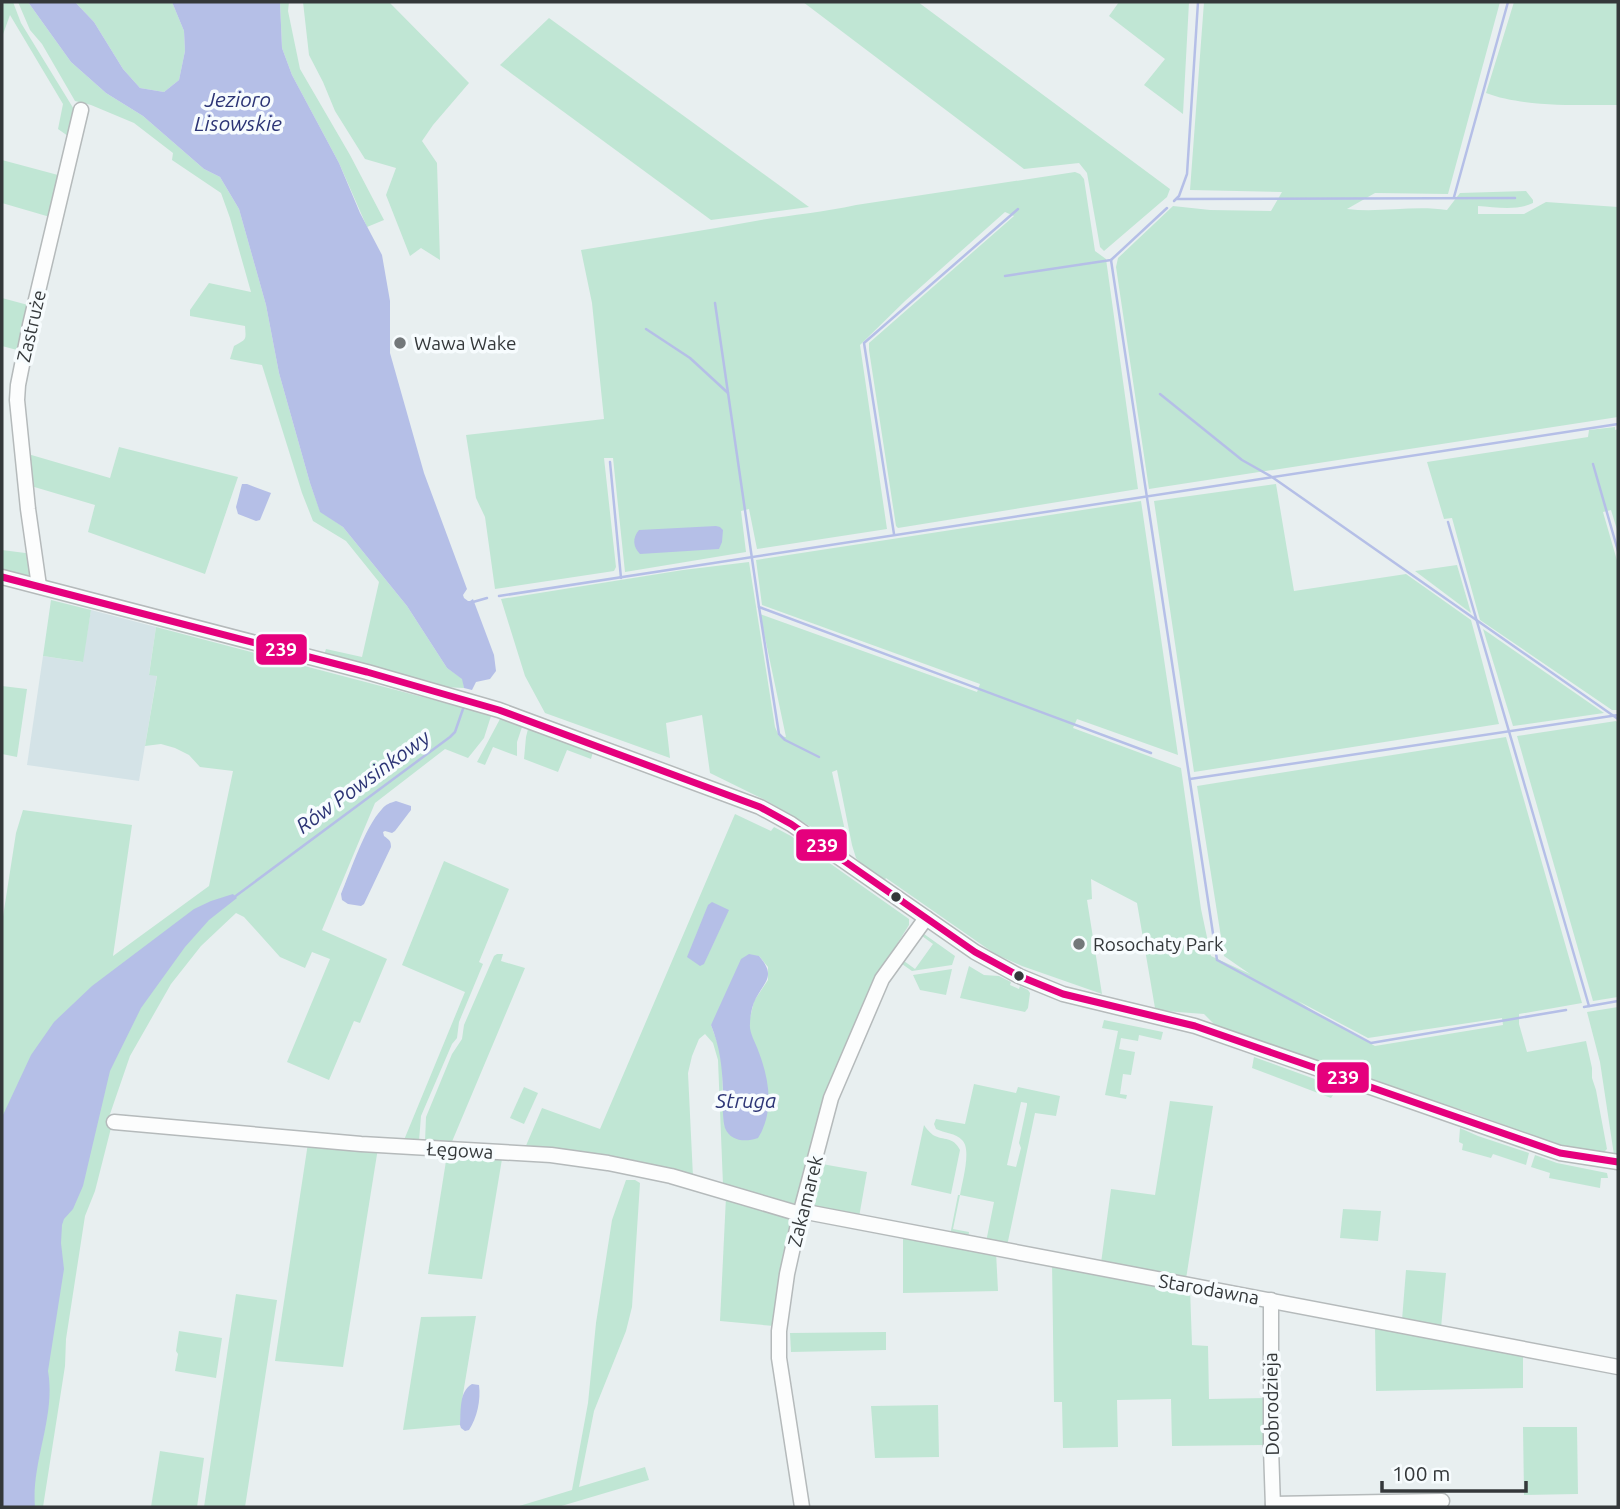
<svg xmlns="http://www.w3.org/2000/svg" width="1620" height="1509" viewBox="0 0 1620 1509" font-family="Ubuntu,sans-serif">
<rect width="100%" height="100%" fill="#e8eff0"/>
<path fill="#d4e3e7" d="M91,610L156,627L149,674L157,675L139,781L27,765L43,656L82,662Z"/>
<g fill="#c0e6d4" fill-rule="evenodd">
<path d="M2,2H13L21,23L75,111L68,136L58,129L63,104L10,15L2,37Z"/>
<path d="M18,2H28L71,62L106,93L143,116L204,169L220,177L239,209L266,305L279,373L310,483L320,511L343,527L407,606L447,668L463,679L464,688L443,687L324,655L326,649L362,657L379,582L346,541L313,521L302,493L262,365L230,359L234,346C247,339 246,340 245,326L190,316V310L209,283L251,292L230,218L221,193L172,160L173,153L134,123L91,105L75,101L42,44L30,30Z"/>
<path d="M75,2H172L184,31L185,51L179,80L164,92L140,88L123,69L94,22Z"/>
<path d="M280,2H289L288,11L300,69L350,155L384,220L367,227L339,163L292,75L282,48Z"/>
<path d="M303,2H389L469,83L433,125L422,141L437,163L440,260L421,248L410,256L386,195L396,168L365,159L335,111L323,82L309,55Z"/>
<path d="M803,2H918L1170,189L1167,197L1104,251L1100,247L1087,173L1079,163L1024,169Z"/>
<path d="M1119,2H1189L1183,114L1144,85L1165,59L1109,16Z"/>
<path d="M1204,2H1500L1448,194L1375,193L1347,209C1380,213 1414,205 1447,210L1460,193L1526,191L1533,200V203C1517,211 1495,207 1478,206V214H1524L1546,202L1618,207V417L1149,489L1116,267L1118,258L1173,206L1210,210L1271,211L1282,192L1190,190Z"/>
<path d="M1514,2H1618V105C1579,105 1522,107 1486,93Z"/>
<path d="M549,18L809,207L711,220L500,65Z"/>
<path d="M2,160L58,175L50,217L2,203Z"/>
<path d="M1075,172L1080,174L1084,179L1095,251L1106,259L1138,489L898,528L896,526L869,350V343L1014,216L1005,212L905,301L860,345L887,529L757,549L749,509L741,511L746,552L625,572L613,458H604L616,567L614,571L495,589L485,517L476,498L466,435L604,419L592,303L581,250C641,240 701,231 761,220C792,215 824,212 856,205Z"/>
<path d="M2,298L28,305L17,350L2,346Z"/>
<path d="M1615,427V430L1618,429V533L1611,510L1603,512L1618,564V710H1612L1480,620L1452,518L1444,519L1427,462L1588,437L1589,430Z"/>
<path d="M119,447L238,477L205,574L88,532L95,505L31,486L28,454L110,478Z"/>
<path d="M1276,484L1294,591L1406,574L1471,620L1499,724L1194,772L1154,501Z"/>
<path d="M1141,501L1178,755L1077,719L1073,728L1181,768L1201,909L1211,956L1250,974L1224,956L1197,786L1506,737L1582,1003L1519,1014V1024L1527,1052L1586,1041L1592,1068V1078L1596,1090L1607,1149L1602,1154L1584,1153L1551,1142L1466,1111L1422,1098L1215,1025L1204,1014L1165,1011L1155,1008L1137,903L1091,879L1092,899L1087,900L1102,994L1022,966L995,954L886,878L884,881L864,867L856,858L852,845L837,770L832,772L846,835L843,838L835,841L767,801L710,773L702,715L666,723L670,758L545,713L525,676L501,599L683,570L749,562L775,727L779,736L786,737L760,614L977,692L980,684L762,605L756,560ZM1298,1001L1368,1038L1502,1018L1503,1025L1375,1046L1324,1018Z"/>
<path d="M2,550L33,554L35,572L28,577L2,572Z"/>
<path d="M1457,565L1471,613L1415,571Z"/>
<path d="M51,600L91,610L83,662L43,656Z"/>
<path d="M156,627L457,706L491,716L484,738L468,758L445,749L375,803L322,930L387,959L360,1023L354,1021L329,1080L287,1062L330,959L312,952L305,968L280,957L244,917L236,913L201,946L171,984L130,1056L109,1117L111,1128L95,1191L85,1216L66,1339L65,1366L43,1507H2V923L16,833L23,810L132,825L113,956L209,886L233,771L200,767L189,755L175,748L161,744L145,746L157,676L149,675Z"/>
<path d="M1483,629L1604,713L1513,726Z"/>
<path d="M2,686L27,689L17,757L2,754Z"/>
<path d="M500,719L522,727L517,742V756L493,747L485,765L477,762Z"/>
<path d="M1616,721L1618,723V997L1593,1001L1517,736Z"/>
<path d="M528,729L593,752L591,759L567,750L558,772L524,759L526,737Z"/>
<path d="M735,814L771,831L774,827L791,836L909,919V925L870,987L824,1107L798,1207L723,1185L718,1060L713,1043L705,1034L699,1039L692,1056L688,1073L693,1177L525,1148L542,1108L600,1129ZM759,956L768,967V980L754,1001L724,1127L722,1065L719,1047L711,1025Z"/>
<path d="M444,861L509,889L479,962L483,964L459,1022L457,1038L452,1044L421,1116L419,1141L404,1140L465,992L402,965Z"/>
<path d="M924,934L955,956L952,965L912,971L902,964L904,961L915,969L933,944L922,936Z"/>
<path d="M497,954H503L501,961L525,968L451,1144L425,1142L426,1117L452,1054L462,1039L464,1025L494,956Z"/>
<path d="M969,966L984,975L999,976L1011,982L1010,985L1019,989L1020,986L1028,990L1030,993L1028,1008L1025,1012L960,998Z"/>
<path d="M952,969L946,995L920,990L913,975Z"/>
<path d="M1618,1007V1155H1614L1600,1062L1587,1012Z"/>
<path d="M1104,1020L1163,1032L1161,1040L1139,1035L1138,1041L1121,1038L1119,1049L1135,1052L1131,1075L1123,1074L1120,1094L1127,1095L1126,1099L1105,1095L1118,1031L1102,1028Z"/>
<path d="M1254,1057L1334,1086L1333,1095L1331,1098L1252,1068Z"/>
<path d="M974,1084L1016,1093L1018,1087L1060,1096L1056,1116L1035,1113L1007,1246L986,1242L994,1202L960,1195L953,1229L969,1232L968,1239L950,1235L958,1195H960C962,1182 972,1149 962,1140C956,1133 944,1133 936,1129L934,1124L936,1119L965,1124ZM1021,1102L1027,1103V1105L1019,1143L1021,1148L1016,1167L1007,1165Z"/>
<path d="M524,1087L538,1093L524,1124L510,1118Z"/>
<path d="M1170,1101L1213,1106L1186,1279L1101,1263L1111,1189L1155,1195Z"/>
<path d="M924,1125C926,1128 929,1132 933,1135C944,1141 953,1136 960,1150L951,1194L911,1185Z"/>
<path d="M1460,1128L1478,1136L1529,1153L1526,1165L1493,1154L1491,1158L1462,1150L1463,1144L1459,1142Z"/>
<path d="M308,1143L378,1148L343,1367L275,1361Z"/>
<path d="M452,1154L502,1159L482,1279L428,1274L446,1161Z"/>
<path d="M1535,1155L1557,1163L1607,1173L1608,1178H1601L1600,1188L1549,1178L1550,1173L1531,1167Z"/>
<path d="M822,1164L867,1172L859,1217L811,1207Z"/>
<path d="M626,1180H635L640,1183L632,1307L626,1331L594,1411L579,1487L645,1467L649,1480L558,1507H516L572,1490L588,1403L596,1323L612,1220Z"/>
<path d="M726,1197L794,1216L774,1326L720,1321Z"/>
<path d="M1343,1209L1381,1211L1378,1241L1340,1238Z"/>
<path d="M903,1235L996,1252L998,1291L903,1293Z"/>
<path d="M1052,1262L1190,1288L1192,1345L1208,1346L1209,1399L1266,1398L1264,1445L1172,1446L1171,1399L1117,1400L1118,1447L1063,1448L1062,1402H1054Z"/>
<path d="M1406,1270L1446,1273L1441,1328L1402,1320Z"/>
<path d="M236,1294L277,1300L245,1507H204Z"/>
<path d="M476,1316L463,1394L460,1425L403,1430L421,1317Z"/>
<path d="M1375,1326L1523,1354V1388L1376,1391Z"/>
<path d="M179,1331L222,1338L216,1378L175,1371L178,1354L176,1351Z"/>
<path d="M886,1332V1350L791,1352L790,1333Z"/>
<path d="M938,1405L939,1457L875,1458L871,1406Z"/>
<path d="M1523,1427H1577L1578,1494L1524,1495Z"/>
<path d="M160,1451L204,1458L197,1507H151Z"/>
</g>
<g fill="#b5bfe7">
<path d="M28,2H75L94,22L123,69L140,88L164,92L179,80L185,51L184,31L172,2H280L282,48L292,75L339,163L360,213L382,255L390,301V353L424,473L467,589L463,595L464,598L468,601H470L473,599L494,655L496,671L490,679L476,682L472,690L464,688L462,679L447,668L407,606L343,527L320,512L310,483L279,373L266,305L239,209L220,177L204,169L143,116L106,93L71,62Z"/>
<path d="M242,484H247L271,493L260,520L256,521L238,514L236,507Z"/>
<path d="M716,526L720,527L723,530L722,542L719,549L640,554C633,547 632,538 639,530Z"/>
<path d="M396,801L411,806V810L395,831L392,833L385,831L383,832L384,836C389,840 391,840 391,847L364,904L361,906L348,904L342,900L341,894C351,870 365,827 382,809C386,804 390,803 396,801Z"/>
<path d="M233,894L237,898L209,920L185,947L141,1008L110,1071L83,1186L73,1209L64,1219L62,1225L61,1243L64,1269L48,1371C56,1417 31,1462 35,1507H2L3,1115L31,1055L54,1022L92,986L194,909L211,901Z"/>
<path d="M712,902L729,910L704,964L700,966L687,957L708,905Z"/>
<path d="M749,954L759,956C775,975 767,979 756,998C752,1005 750,1016 750,1024C749,1032 755,1042 758,1050C769,1078 775,1111 758,1138C746,1142 731,1142 725,1128C722,1119 723,1100 723,1090C722,1065 720,1048 711,1025L741,959Z"/>
<path d="M472,1384L479,1385C481,1400 477,1418 469,1430L465,1431L461,1428L460,1425C461,1411 459,1391 472,1384Z"/>
</g>
<g fill="none" stroke-linecap="round" stroke-linejoin="round">
<g stroke="#b5bfe7" stroke-width="2.5">
<path d="M1454,197L1508,2"/>
<path d="M1177,199L1515,198"/>
<path d="M1174,201L1179,196L1187,174L1198,2"/>
<path d="M1111,260L1217,960L1371,1043L1566,1010"/>
<path d="M1005,276L1111,260L1167,208"/>
<path d="M715,303L759,607L1151,753"/>
<path d="M646,329L690,358L728,393"/>
<path d="M1160,394L1242,460L1272,477L1618,719"/>
<path d="M610,462L621,578"/>
<path d="M1593,464L1618,551"/>
<path d="M1448,522L1589,1006"/>
<path d="M894,534L864,343L1018,209"/>
<path d="M499,596L1618,424"/>
<path d="M473,602L487,598"/>
<path d="M759,607L779,734L785,740L819,757"/>
<path d="M1190,779L1618,715"/>
<path d="M233,898L450,737L455,732L464,706"/>
<path d="M1584,1007L1618,1001"/>
</g>
<g stroke="#b5babb" stroke-width="17">
<g id="minor">
<path d="M2,577L367,672L499,710L760,807L791,824L975,952L1019,976L1063,994L1195,1026L1560,1153L1618,1162"/>
<path d="M39,586L28,509L17,400L18,385L30,325L81,110"/>
<path d="M114,1122L361,1144L551,1155L608,1163L671,1176L800,1214"/>
<path d="M801,1211L1618,1367"/>
<path d="M1271,1300V1448L1273,1507"/>
<path d="M1273,1504L1442,1501"/>
<path d="M802,1507L779,1358V1331L787,1274L801,1211L831,1098L882,979L926,918"/>
</g>
</g>
<use href="#minor" stroke="#fcfdfd" stroke-width="14"/>
<g stroke="#f7fcfe" stroke-width="12">
<path id="bus-1" d="M2,577L367,672L499,710L760,807L791,824L975,952L1019,976L1063,994L1195,1026L1560,1153L1618,1162"/>
</g>
<use href="#bus-1" stroke="#e5007d" stroke-width="7"/>
</g>
<g fill="#73787a" stroke="#f7fcfe" stroke-width="2.5">
<circle cx="400" cy="343" r="7"/>
<circle cx="1079" cy="944" r="7"/>
</g>
<g fill="#34383a" stroke="#f7fcfe" stroke-width="2.5">
<circle cx="896" cy="897" r="6"/>
<circle cx="1019" cy="976" r="6"/>
</g>
<g text-anchor="middle" stroke-width="7" stroke-linejoin="round" paint-order="stroke">
<g font-size="19" fill="#34383a" stroke="#f7fcfe">
<text transform="translate(31 326) rotate(-77)" y="7">Zastruże</text>
<text transform="translate(460 1150) rotate(3)" y="7">Łęgowa</text>
<text transform="translate(805 1201) rotate(-76)" y="7">Zakamarek</text>
<text transform="translate(1209 1289) rotate(10)" y="7">Starodawna</text>
<text transform="translate(1271 1404) rotate(-91)" y="7">Dobrodzieja</text>
</g>
<g font-size="19" fill="#34383a" stroke="#f7fcfe" text-anchor="start">
<text x="414" y="350">Wawa Wake</text>
<text x="1093" y="951">Rosochaty Park</text>
</g>
<g font-size="21" font-style="italic" fill="#2c3475" stroke="#f7fcfe">
<text x="238" y="107">Jezioro<tspan x="238" dy="24">Lisowskie</tspan></text>
<text transform="translate(363 782) rotate(-36)" y="7">Rów Powsinkowy</text>
<text x="746" y="1108">Struga</text>
</g>
</g>
<g stroke="#f7fcfe" stroke-width="2.5">
<rect x="255" y="633" width="53" height="33" rx="7" fill="#e5007d"/>
<rect x="795" y="828" width="53" height="34" rx="7" fill="#e5007d"/>
<rect x="1316" y="1061" width="54" height="33" rx="7" fill="#e5007d"/>
</g>
<g font-size="19" text-anchor="middle" font-weight="bold" fill="#fff">
<text x="281" y="656">239</text>
<text x="822" y="852">239</text>
<text x="1343" y="1084">239</text>
</g>
<rect width="1620" height="1509" fill="none" stroke="#34383a" stroke-width="7"/>
<path d="M1382 1481v10h144v-10" fill="none" stroke="#34383a" stroke-width="3.5"/>
<text x="1392" y="1481" font-size="21" fill="#34383a" stroke="#f7fcfe" stroke-width="5" paint-order="stroke">100 m</text>
</svg>
